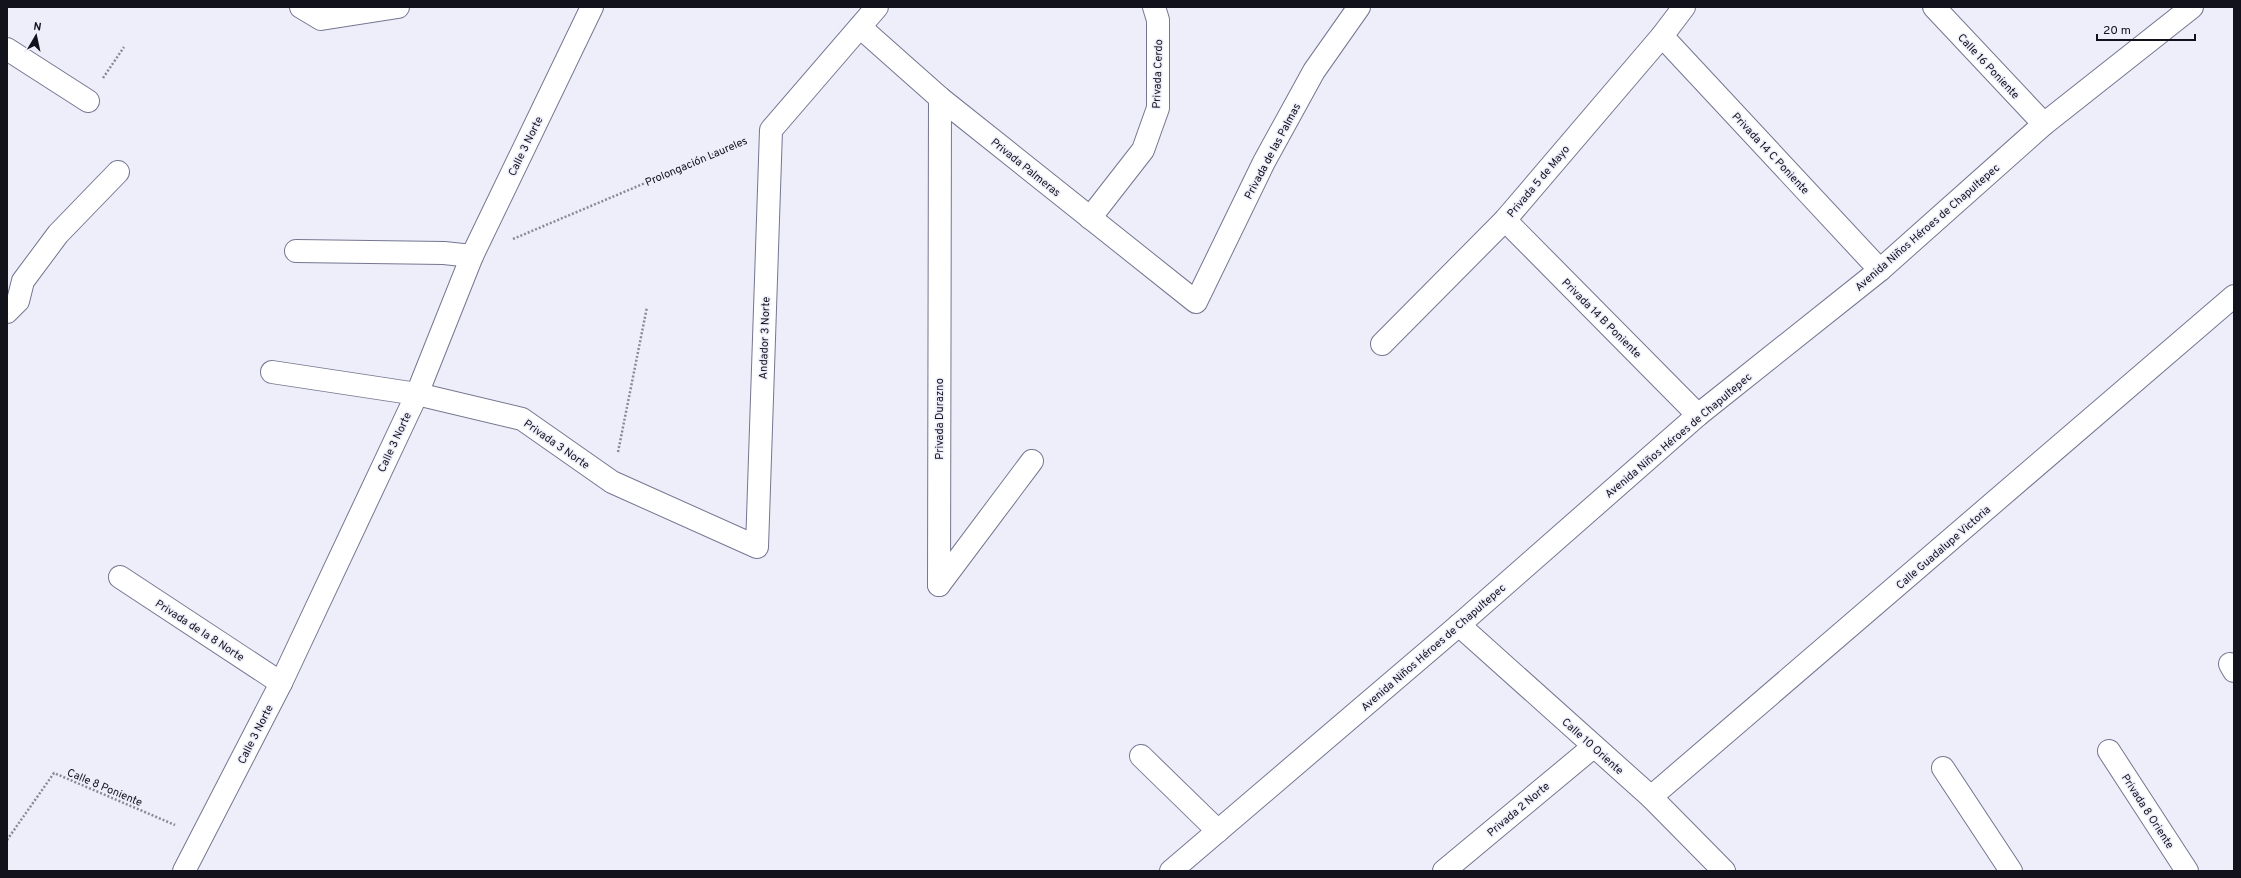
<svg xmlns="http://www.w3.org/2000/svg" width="2241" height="878" viewBox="0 0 2241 878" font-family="Overpass,sans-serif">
<rect width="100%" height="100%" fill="#edeefa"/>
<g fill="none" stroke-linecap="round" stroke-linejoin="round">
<g stroke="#757690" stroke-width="24">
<g id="minor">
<path d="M301,7L321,19L398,7"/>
<path d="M1934,7L2044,124"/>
<path d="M860,27L940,98L1196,302L1264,162L1314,71L1359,7"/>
<path d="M1662,36L1880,270"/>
<path d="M7,49L88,101"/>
<path d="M1090,218L1143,150L1158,108V20L1154,7"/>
<path d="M1505,220L1698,415"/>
<path d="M296,251L444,253L472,256"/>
<path d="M7,312L18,301L23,281L58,234L118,172"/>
<path d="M1382,344L1505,220L1662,36L1684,7"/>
<path d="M272,372L417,394L522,419L612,482L757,547L771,130L877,7"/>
<path d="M120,577L281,683"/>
<path d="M939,585L940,98"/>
<path d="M939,585L1032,461"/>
<path d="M1459,625L1651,797L1724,871"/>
<path d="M2230,664L2234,671"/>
<path d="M2109,751L2187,871"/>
<path d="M1141,756L1218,831"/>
<path d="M1943,768L2011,871"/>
<path d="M1651,797L2234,296"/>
<path d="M184,871L281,683L417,394L472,256L592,7"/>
<path d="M1171,871L1459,625L1698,415L1880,270L2044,124L2192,7"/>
<path d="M1444,871L1593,747"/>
</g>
</g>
<g stroke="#898a95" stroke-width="2.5" stroke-dasharray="2 2" stroke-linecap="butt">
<path d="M103,78L124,47"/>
<path d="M513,239L742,142"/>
<path d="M618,452L647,307"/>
<path d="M7,840L54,773L175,825"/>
</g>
<use href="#minor" stroke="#fff" stroke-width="22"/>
</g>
<g text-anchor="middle" stroke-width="3" stroke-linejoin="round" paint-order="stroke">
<g font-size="11" fill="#12121c" stroke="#edeefa">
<text transform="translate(1989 66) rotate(47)" y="4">Calle 16 Poniente</text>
<text transform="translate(1157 74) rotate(-88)" y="4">Privada Cerdo</text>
<text transform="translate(525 146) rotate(-64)" y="4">Calle 3 Norte</text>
<text transform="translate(1272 151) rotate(-62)" y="4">Privada de las Palmas</text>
<text transform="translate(1771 153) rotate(47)" y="4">Privada 14 C Poniente</text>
<text transform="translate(696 161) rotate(-23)" y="4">Prolongación Laureles</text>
<text transform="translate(1026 167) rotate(39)" y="4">Privada Palmeras</text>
<text transform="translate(1538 181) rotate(-50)" y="4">Privada 5 de Mayo</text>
<text transform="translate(1927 227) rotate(-41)" y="4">Avenida Niños Héroes de Chapultepec</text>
<text transform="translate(1602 318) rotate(45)" y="4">Privada 14 B Poniente</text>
<text transform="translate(764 338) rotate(-88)" y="4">Andador 3 Norte</text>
<text transform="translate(939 419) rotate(-90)" y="4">Privada Durazno</text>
<text transform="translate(1678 435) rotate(-40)" y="4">Avenida Niños Héroes de Chapultepec</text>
<text transform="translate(394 442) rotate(-65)" y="4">Calle 3 Norte</text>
<text transform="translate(557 444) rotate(35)" y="4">Privada 3 Norte</text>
<text transform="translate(1943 547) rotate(-41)" y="4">Calle Guadalupe Victoria</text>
<text transform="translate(200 630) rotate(33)" y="4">Privada de la 8 Norte</text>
<text transform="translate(1433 647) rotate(-41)" y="4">Avenida Niños Héroes de Chapultepec</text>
<text transform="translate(255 734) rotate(-63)" y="4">Calle 3 Norte</text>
<text transform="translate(1593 746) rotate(42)" y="4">Calle 10 Oriente</text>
<text transform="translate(105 787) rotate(23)" y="4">Calle 8 Poniente</text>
<text transform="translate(1518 809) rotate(-40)" y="4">Privada 2 Norte</text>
<text transform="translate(2148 811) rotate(57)" y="4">Privada 8 Oriente</text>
</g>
</g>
<rect width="2241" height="878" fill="none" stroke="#12121c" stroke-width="16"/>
<g transform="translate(36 36) rotate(9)" stroke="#edeefa" stroke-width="3" paint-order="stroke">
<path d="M0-3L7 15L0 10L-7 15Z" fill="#12121c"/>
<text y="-6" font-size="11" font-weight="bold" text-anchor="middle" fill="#12121c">N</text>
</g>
<path d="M2097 34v6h98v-6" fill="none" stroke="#12121c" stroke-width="2"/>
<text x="2103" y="34" font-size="12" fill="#12121c" stroke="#edeefa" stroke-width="3" paint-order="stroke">20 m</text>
</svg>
